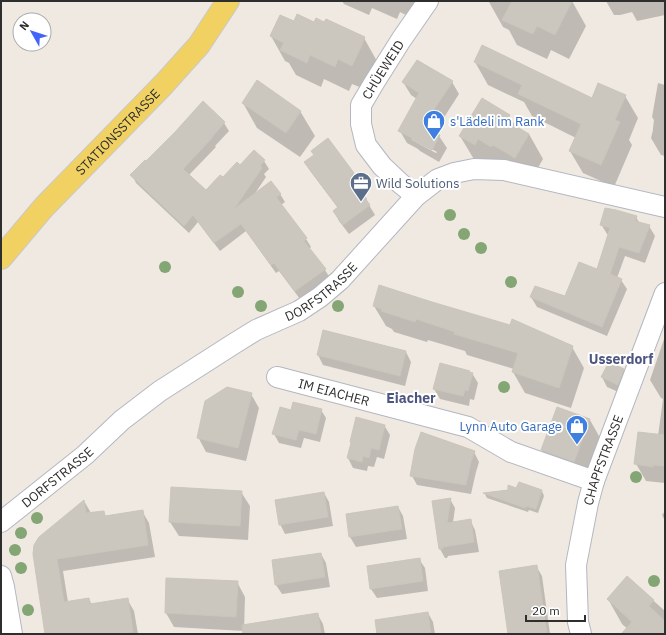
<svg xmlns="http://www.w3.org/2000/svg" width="666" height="635" viewBox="0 0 666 635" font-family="'IBM Plex Sans',sans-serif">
<rect width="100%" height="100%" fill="#efe9e1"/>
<g fill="#0003" fill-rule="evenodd">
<path d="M342,1H422L414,19L400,12L397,19L372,8L369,15L344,4Z"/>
<path d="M489,1H572L586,26L569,59L551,50L547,59L517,45L509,30L503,27L489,2Z"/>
<path d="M606,1H665V15L637,21L632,12L620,15H614Z"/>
<path d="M294,23H314L364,38L378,63L367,90L352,84L349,91L324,79L321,87L296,75L289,63L285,61L271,36Z"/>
<path d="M475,62L592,100L625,96L638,118L629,140L632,145L614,187L583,173L570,151L576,138L532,116L524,102L488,85Z"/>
<path d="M403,82H452L459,94L434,133L439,136L447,148L439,162L420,151L418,149L407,143L400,131L417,99L411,95ZM412,138L437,152L436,153L412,140Z"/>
<path d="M658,83L665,85V156L661,155L651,138L653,130V128L654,120L652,117Z"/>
<path d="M203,103L224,123L229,131L215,146L216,147L189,175L206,191L240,166L264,161L269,169L264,174L266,177L254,195L280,194L285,202L281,205L306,239L311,247L309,249L325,270L330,278L300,299L279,271L276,273L246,231L220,251L198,222L189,233L136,183L132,175L146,163L176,132Z"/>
<path d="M243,103L300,111L315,136L300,157L257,128Z"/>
<path d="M509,116L516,127L529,134L543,159L530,182L475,161L460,136Z"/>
<path d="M305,163L353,173L358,183L357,184L367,199L366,200L375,215L349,234L339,221L334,211L338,208L311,172Z"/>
<path d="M636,217L640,224L649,226L655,236L645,263L625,256L617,278L621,280L627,289L607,336L537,307L531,297H566L597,270L609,235L607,234L601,224Z"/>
<path d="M374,306L572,347L584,368L571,408L525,393L513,372L514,369L467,355L465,351L428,340L427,342L394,332L392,329L386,326Z"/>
<path d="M664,339H665V483L646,481L635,462L658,436L663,399L661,398L650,380Z"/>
<path d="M406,352L411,362L405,386L323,365L318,355Z"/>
<path d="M623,370L629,380L623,394L607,387L602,377Z"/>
<path d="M469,371L470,373H472L478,383L474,400L470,399L469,406L440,399L434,389Z"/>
<path d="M251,394L259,408L246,461L206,452L198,437Z"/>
<path d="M321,410L326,418L320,442L304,438L301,448L279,443L274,434L292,411Z"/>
<path d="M590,420L604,445L588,486L556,475L542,450Z"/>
<path d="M384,425L390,435L384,459L377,457L374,467L368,466L367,471L353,468L348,458Z"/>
<path d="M474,452L479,462L476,472L471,494L417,485L412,476Z"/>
<path d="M517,490L542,491L544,496L538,513L529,510L528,512L487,498L485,494Z"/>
<path d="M241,492L250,506L248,540L179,536L170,522Z"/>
<path d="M324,493L329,502L333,526L285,534L280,524Z"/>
<path d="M450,499L455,508L453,523L470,520L475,530L479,552L448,556L447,558H445L440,549Z"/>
<path d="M84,501L91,513L103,512L106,517L142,511L149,523L155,557L63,571L68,602L89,599L92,605L127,599L134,611L138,634H46L34,554Z"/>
<path d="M398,507L403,516L407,539L356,547L350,537L347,514Z"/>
<path d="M665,511V521L662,515Z"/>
<path d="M321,554L326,563L330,587L282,594L276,585Z"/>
<path d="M419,559L425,568L428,591L377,598L371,589Z"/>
<path d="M536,566L542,576L550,634H509Z"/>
<path d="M627,577L665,611V634H632L630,631L622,624L608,599Z"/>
<path d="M237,582L245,597L244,631L174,627L166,613Z"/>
<path d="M428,613L433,622L435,634H378Z"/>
<path d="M318,615L323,624L325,634H271Z"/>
</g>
<g fill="#cbc7bf" stroke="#cbc5ba">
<path d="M512,1H572L555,35L537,26L533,34L502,20Z"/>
<path d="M297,14L314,22L316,18L324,22L326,19L365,37L362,44V45L352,66L338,59L335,67L310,55L307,63L280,50L284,43L270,36L280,15L294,21Z"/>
<path d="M482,45L592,98L598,83L626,95L615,120L620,122L601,165L569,151L581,124L518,94L522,85L474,62Z"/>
<path d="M417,60L453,81L423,126L440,135L432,150L411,139L412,138L398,131L419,93L402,82Z"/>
<path d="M257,80L301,111L286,133L242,103Z"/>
<path d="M482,98L510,115L507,121L529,134L515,158L493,145L491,147L478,139L475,145L459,136Z"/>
<path d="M203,101L225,122L212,137V138L183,169L206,190L220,175L223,177L237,162L240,165L254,150L265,160L260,166L262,168L234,209L271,181L281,194L276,197L307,238L304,241L326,269L295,291L274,263L271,265L241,224L214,243L193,215L184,226L130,175L145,160L146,161L175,132Z"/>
<path d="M328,138L354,173L351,175L362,189L360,191L370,205L343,225L333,211L338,207L304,162L314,155L311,151Z"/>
<path d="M605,208L616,210L637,216L635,221L650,225L639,253L619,247L610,274L622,279L602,327L530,297L535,286L565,296L579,262L597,269L610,228L600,225Z"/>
<path d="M379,285L432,302L510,325L512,319L573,346L559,388L512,372L518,353L454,334L455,332L416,319L415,322L381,311L382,309L373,306Z"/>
<path d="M323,330L406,351L400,376L317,355Z"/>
<path d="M609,362L624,369L618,385L601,377Z"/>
<path d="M440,363L470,371L469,372L473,373L468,391L465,390L463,396L433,389Z"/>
<path d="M227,387L252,393L238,448L197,438L205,401Z"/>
<path d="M293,402L322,409L316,434L299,430L296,440L272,434L280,407L291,410Z"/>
<path d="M557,407L590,419L574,462L541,450Z"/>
<path d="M356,417L385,425L379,450L371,448L369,458L363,456L362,462L347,458L351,443L350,442Z"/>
<path d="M421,432L475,451L471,462L466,485L410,476L415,449Z"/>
<path d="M638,432L665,435V466L653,465V467L634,464Z"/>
<path d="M519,482L542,490L536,509L526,506L525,508L483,493L508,490V485L516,488Z"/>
<path d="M171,487L242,491L240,526L169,522Z"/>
<path d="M324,492L328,517L279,525L275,500Z"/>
<path d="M451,498L447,523L471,519L474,542L443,547L442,549H439L432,501Z"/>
<path d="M84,500L86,513L104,511L105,516L143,510L148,545L57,559L64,602L89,598L90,604L128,598L133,632L121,634H45L33,554L34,545L39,537Z"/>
<path d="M398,506L402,529L349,537L346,514Z"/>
<path d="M321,553L325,577L275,585L272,560Z"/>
<path d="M420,558L423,581L370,589L367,566Z"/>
<path d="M537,565L547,634H508L499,571Z"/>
<path d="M627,576L654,600L649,606L665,621V634H621L632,622L607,599Z"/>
<path d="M166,578L238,581L236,617L165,613Z"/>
<path d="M428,612L431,634H377L375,620Z"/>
<path d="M318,613L321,634H243L242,625Z"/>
</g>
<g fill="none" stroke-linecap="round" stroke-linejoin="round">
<g stroke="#b4b7c1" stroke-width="22">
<g id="minor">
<path id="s1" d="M416,196L400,183L382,166L366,145L361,124V105L374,83L401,40L428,1"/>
<path id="s2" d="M277,377L468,427L511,452L594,481"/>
<path id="s3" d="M1,522L85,455L122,420L160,391L235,343L256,330L299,311L320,297L340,280L416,196L438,179L454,173L474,169L504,170L665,207"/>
<path d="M1,576L4,587L12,634"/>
<path id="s4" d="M581,634L578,622L576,565L588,503L594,481L665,293"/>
</g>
</g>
<g stroke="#c9c9c9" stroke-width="24">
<g id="major">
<path id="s5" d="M1,258L44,207L164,84L199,45L228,1"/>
</g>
</g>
<use href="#minor" stroke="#fff" stroke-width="20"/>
<use href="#major" stroke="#f2d163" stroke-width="22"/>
</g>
<g fill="#84a574">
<circle cx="450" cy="215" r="6"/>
<circle cx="464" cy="234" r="6"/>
<circle cx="481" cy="248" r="6"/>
<circle cx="165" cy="267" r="6"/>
<circle cx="511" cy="282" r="6"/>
<circle cx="238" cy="292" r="6"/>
<circle cx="261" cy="306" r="6"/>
<circle cx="338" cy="306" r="6"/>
<circle cx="504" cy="387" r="6"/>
<circle cx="636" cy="477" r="6"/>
<circle cx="37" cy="518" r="6"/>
<circle cx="21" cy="533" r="6"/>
<circle cx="15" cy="550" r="6"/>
<circle cx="21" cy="568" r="6"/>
<circle cx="654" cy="581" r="6"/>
<circle cx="28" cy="610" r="6"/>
</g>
<defs>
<g id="shop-pin" transform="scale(1.15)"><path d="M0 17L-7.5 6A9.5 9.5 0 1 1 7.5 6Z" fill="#3f7fe0" stroke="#fff"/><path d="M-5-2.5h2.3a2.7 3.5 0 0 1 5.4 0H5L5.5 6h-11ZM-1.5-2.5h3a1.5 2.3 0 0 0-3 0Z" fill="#fff"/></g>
<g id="office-pin" transform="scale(1.15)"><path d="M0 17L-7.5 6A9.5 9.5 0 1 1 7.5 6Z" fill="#5c6f8a" stroke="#fff"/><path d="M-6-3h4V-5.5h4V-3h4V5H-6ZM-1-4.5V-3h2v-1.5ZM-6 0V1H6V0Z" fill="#fff"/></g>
</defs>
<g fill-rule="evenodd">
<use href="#shop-pin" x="434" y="121"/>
<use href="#office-pin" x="361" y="183"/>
<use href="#shop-pin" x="577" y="426"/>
</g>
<g text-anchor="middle" stroke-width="4" stroke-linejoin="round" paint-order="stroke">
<g font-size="13" fill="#2e2e2e" stroke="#fff">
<text dy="5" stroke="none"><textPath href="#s1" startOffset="154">CHÜEWEID</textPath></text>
<text dy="5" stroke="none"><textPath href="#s5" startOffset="172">STATIONSSTRASSE</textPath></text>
<text dy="5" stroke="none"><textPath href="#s3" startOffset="396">DORFSTRASSE</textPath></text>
<text dy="5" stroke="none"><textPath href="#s2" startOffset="59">IM EIACHER</textPath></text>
<text dy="5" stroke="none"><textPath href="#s4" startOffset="178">CHAPFSTRASSE</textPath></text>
<text dy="5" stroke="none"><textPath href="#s3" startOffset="72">DORFSTRASSE</textPath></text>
</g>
<g font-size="13" fill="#366cbe" stroke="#fff" text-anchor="start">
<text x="450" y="126">s'Lädeli im Rank</text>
<text x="562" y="431" text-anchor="end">Lynn Auto Garage</text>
</g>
<g font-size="13" fill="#4e5e75" stroke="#fff" text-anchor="start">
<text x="376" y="188">Wild Solutions</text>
</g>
<g font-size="14" font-weight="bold" fill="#4d5680" stroke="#fff">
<text x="621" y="364">Usserdorf</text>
<text x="411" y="403">Eiacher</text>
</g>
</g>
<rect width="666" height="635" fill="none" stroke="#2e2e2e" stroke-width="4"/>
<g transform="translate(32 32) rotate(309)"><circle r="19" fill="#ffffff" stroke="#ababab"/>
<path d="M0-3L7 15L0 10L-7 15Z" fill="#4264fb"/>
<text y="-6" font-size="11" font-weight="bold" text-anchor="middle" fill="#2e2e2e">N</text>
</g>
<path d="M526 615v6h59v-6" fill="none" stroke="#2e2e2e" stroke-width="2"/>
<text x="532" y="615" font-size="12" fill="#2e2e2e" stroke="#ffffff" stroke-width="3" paint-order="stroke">20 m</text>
</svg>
